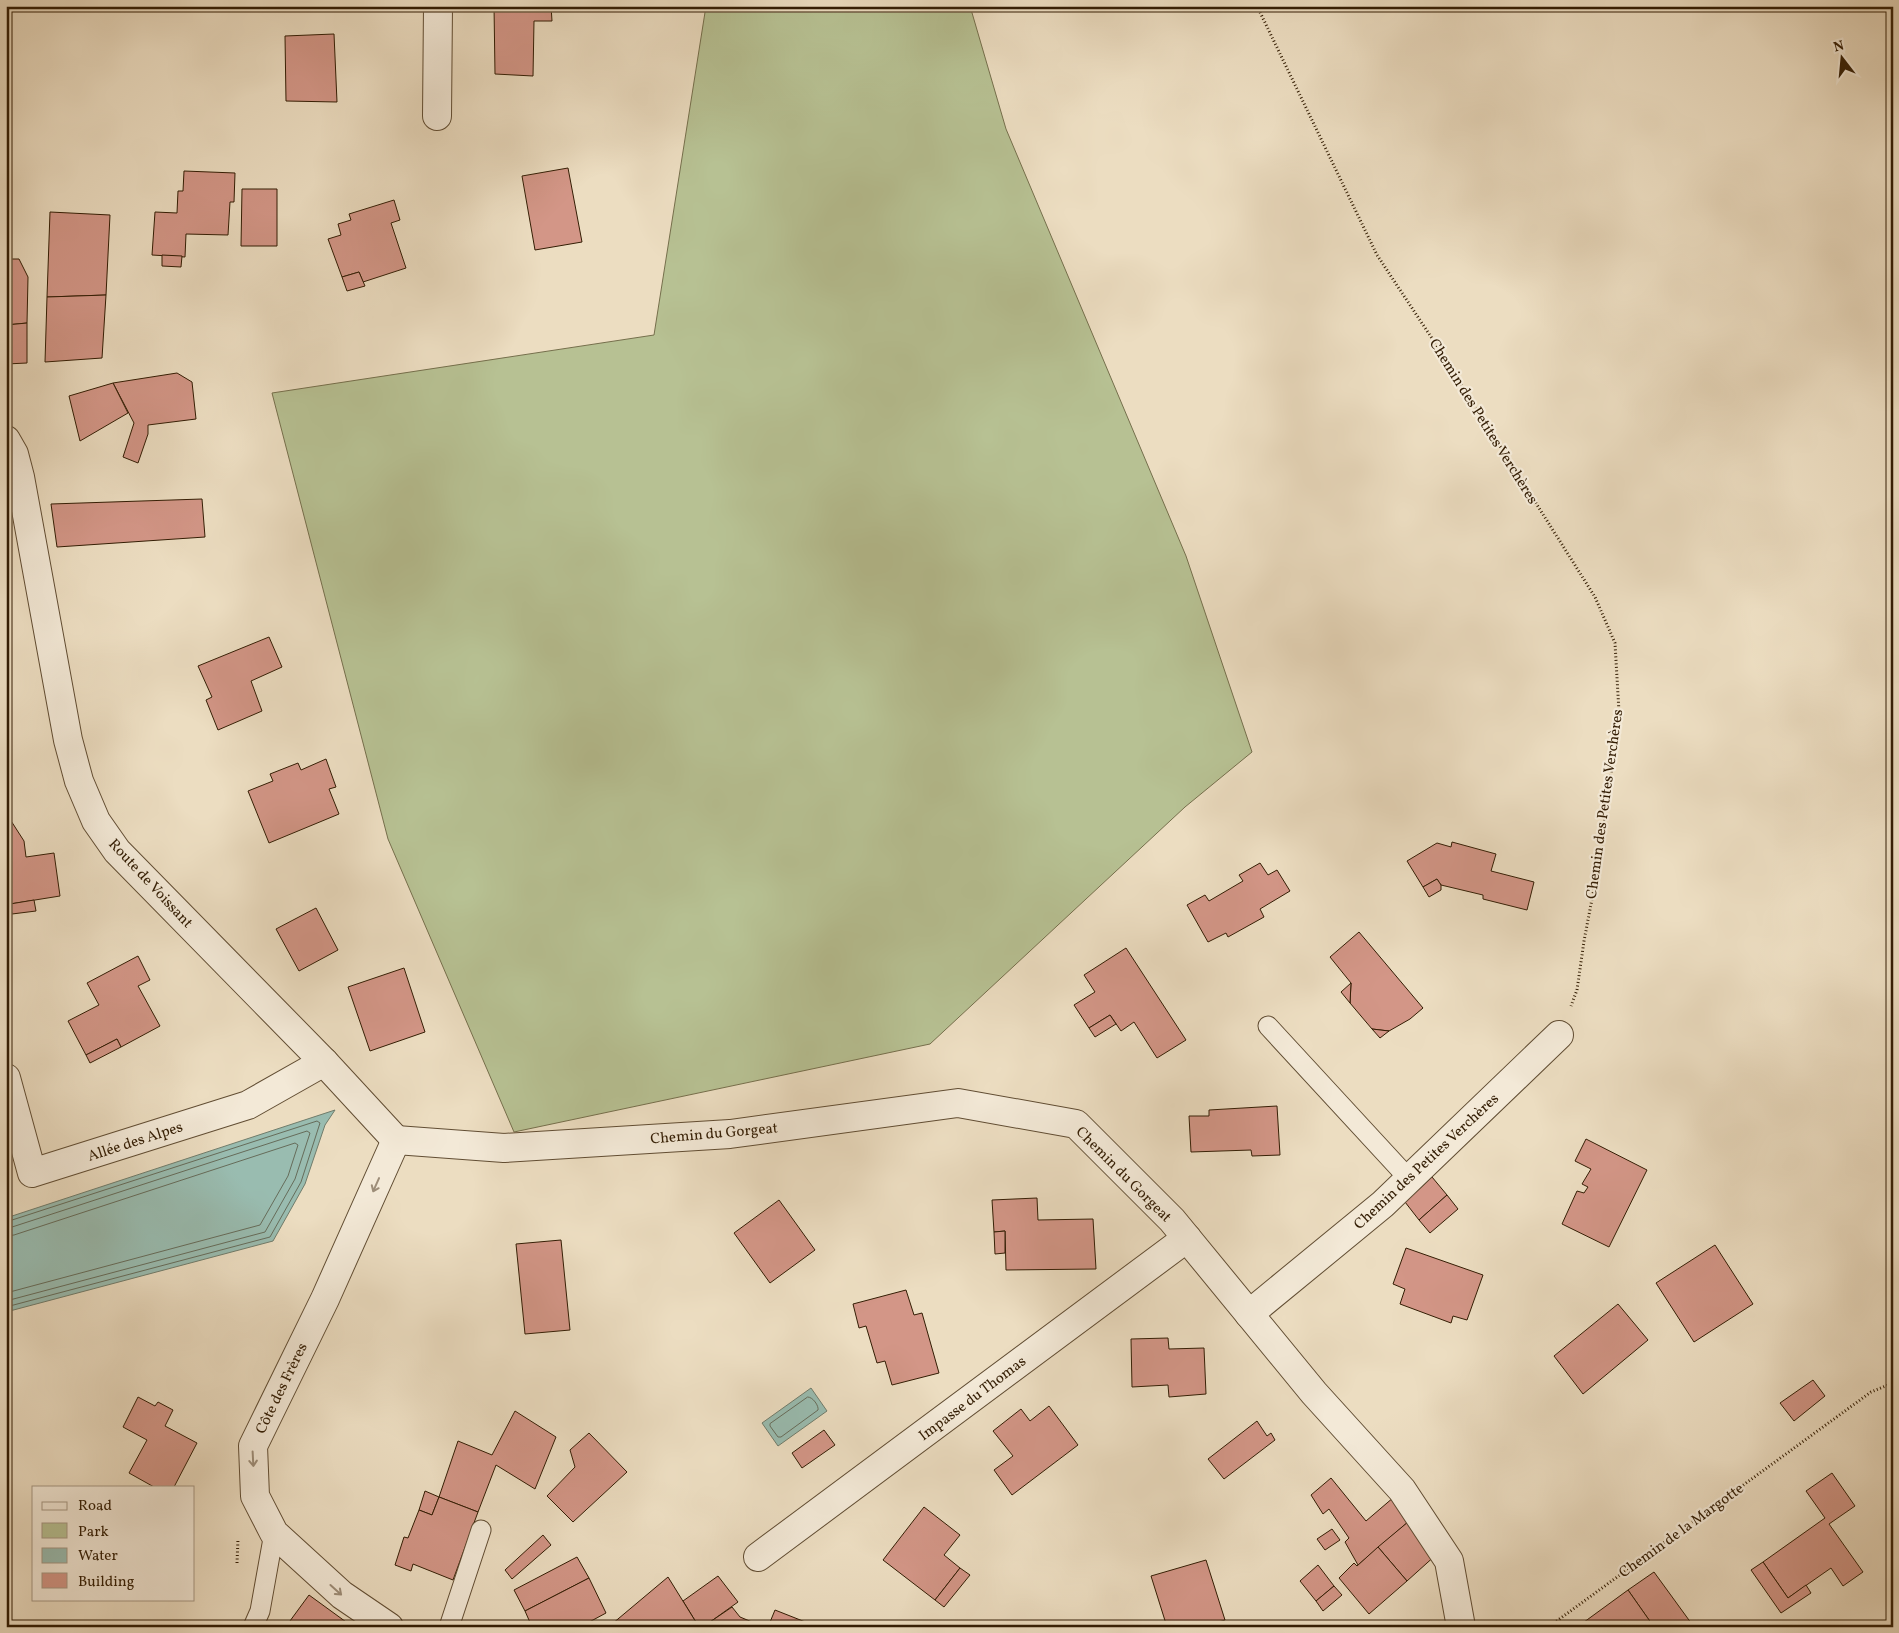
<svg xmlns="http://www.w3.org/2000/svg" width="1899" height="1633" viewBox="0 0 1899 1633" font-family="Vollkorn,serif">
<rect width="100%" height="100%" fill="#ecddc1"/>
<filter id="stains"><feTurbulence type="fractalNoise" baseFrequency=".004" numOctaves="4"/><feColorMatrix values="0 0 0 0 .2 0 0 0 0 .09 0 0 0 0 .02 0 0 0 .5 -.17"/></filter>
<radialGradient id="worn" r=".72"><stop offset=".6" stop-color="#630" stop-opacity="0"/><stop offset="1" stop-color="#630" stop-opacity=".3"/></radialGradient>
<path fill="#b7c193" stroke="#756f4c" d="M706,6H970L1006,129L1186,556L1252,752L1185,807L930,1044L514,1132L388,839L272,393L654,335Z"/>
<g fill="#99bcb0" stroke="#707c6b">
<path d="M335,1110L325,1125L305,1184L273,1241L6,1312V1218Z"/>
<path d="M811,1388L827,1411L778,1446L762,1423Z"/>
</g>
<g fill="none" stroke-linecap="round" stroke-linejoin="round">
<g stroke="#666c5a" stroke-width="1">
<path d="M6,1222L317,1121L320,1123L301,1182L270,1237L6,1307"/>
<path d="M6,1229L307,1131L310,1133L295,1179L265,1232L6,1301"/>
<path d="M6,1236L14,1235L295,1143L298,1145L288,1176L260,1225L6,1293"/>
<path d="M808,1397C813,1397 819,1406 818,1410L781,1437H778L770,1426V1424Z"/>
</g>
</g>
<g fill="#d39687" stroke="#331d04">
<path d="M494,6H551L552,21H534L533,76L495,74Z"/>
<path d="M334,34L337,102L286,101L285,36Z"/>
<path d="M568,168L582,242L535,250L522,176Z"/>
<path d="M184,171L235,173L234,202H230L228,235L186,234L185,257L152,255L155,212L177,213L178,191H183Z"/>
<path d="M242,189H277V246H241Z"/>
<path d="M394,200L400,220L391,223L406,268L363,282L359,272L342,277L328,239L341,235L338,224L351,220L349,214Z"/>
<path d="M50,212L110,215L106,295L47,297Z"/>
<path d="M162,255L182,256L181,267L162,266Z"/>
<path d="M6,259H19L28,277L27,323L6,325Z"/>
<path d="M359,272L365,286L347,291L342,277Z"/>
<path d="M106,295L102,358L45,362L47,297Z"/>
<path d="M27,323V363L6,364V325Z"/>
<path d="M177,373L192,382L196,419L148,425V434L138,463L123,457L134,423L113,383Z"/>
<path d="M113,383L128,413L80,441L69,396Z"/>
<path d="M202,499L205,537L57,547L51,504Z"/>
<path d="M269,637L282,667L251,681L262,711L218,730L206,700L212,697L198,666Z"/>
<path d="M326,759L336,787L329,789L339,814L269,843L248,791L273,781L270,774L298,763L301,770Z"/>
<path d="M6,813L24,841L26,857L54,853L60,896L10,904L6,900Z"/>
<path d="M1452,842L1496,854L1491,871L1534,882L1527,910L1483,899V895L1441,885L1437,879L1423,887L1407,861L1437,843L1451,847Z"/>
<path d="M1260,863L1268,875L1277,870L1290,891L1260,909L1264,917L1228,937L1226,933L1208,942L1187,905L1205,895L1209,901L1243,881L1239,875Z"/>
<path d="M1437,879L1441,885V890L1429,897L1423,887Z"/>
<path d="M34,900L36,911L12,914L10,904Z"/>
<path d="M316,908L338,950L299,971L276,929Z"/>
<path d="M1359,932L1423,1008L1410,1019L1389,1031L1372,1029L1350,1003L1351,983L1330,957Z"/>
<path d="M1126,948L1186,1040L1157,1058L1134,1022L1121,1031L1110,1015L1089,1028L1074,1005L1095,992L1084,975Z"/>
<path d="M138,956L150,980L138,986L160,1026L121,1047L117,1039L86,1055L68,1021L99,1005L87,983Z"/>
<path d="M404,968L425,1032L370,1051L348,987Z"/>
<path d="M1351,983L1350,1003L1341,992Z"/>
<path d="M1110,1015L1116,1024L1095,1037L1089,1028Z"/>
<path d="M1372,1029L1389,1031L1380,1038Z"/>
<path d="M117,1039L121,1047L90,1063L86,1055Z"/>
<path d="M1277,1106L1280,1155L1252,1156L1251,1150L1191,1152L1189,1116H1209V1110Z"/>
<path d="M1586,1139L1647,1170L1609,1247L1562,1224L1577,1191L1584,1193L1588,1187L1582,1184L1591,1169L1575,1161Z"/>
<path d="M1432,1177L1447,1195L1419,1220L1405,1202Z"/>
<path d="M1447,1195L1458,1209L1430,1233L1419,1220Z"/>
<path d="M1037,1198L1038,1220L1093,1219L1096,1269L1006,1270L1005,1231L994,1232L992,1200Z"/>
<path d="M779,1200L815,1250L770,1283L734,1233Z"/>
<path d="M1005,1231V1253L995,1254L994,1232Z"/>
<path d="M561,1240L570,1330L525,1334L516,1244Z"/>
<path d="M1715,1245L1753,1304L1694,1342L1656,1283Z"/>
<path d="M1406,1248L1483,1275L1467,1320L1453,1316L1451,1323L1400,1304L1405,1289L1393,1284Z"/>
<path d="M906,1290L914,1315L922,1313L939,1373L892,1385L885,1361L877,1363L866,1326L859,1328L853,1304Z"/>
<path d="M1618,1304L1648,1340L1583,1394L1554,1356Z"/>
<path d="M1168,1338L1169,1349L1204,1348L1206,1394L1169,1397L1168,1385L1132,1387L1131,1339Z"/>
<path d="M1813,1380L1825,1396L1794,1421L1780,1403Z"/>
<path d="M138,1397L155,1406L158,1402L173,1410L165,1426L197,1443L174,1487H154L129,1473L147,1440L123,1427Z"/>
<path d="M1049,1406L1078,1445L1012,1495L994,1470L1013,1456L993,1431L1021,1409L1030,1421Z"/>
<path d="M515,1411L556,1437L535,1489L496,1465L478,1512L439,1497L458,1441L492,1455Z"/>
<path d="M1257,1421L1267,1436L1271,1433L1275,1440L1224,1479L1208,1459Z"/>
<path d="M824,1430L835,1445L802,1468L792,1453Z"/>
<path d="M589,1433L627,1472L573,1522L547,1496L575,1467L570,1450Z"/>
<path d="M1832,1473L1855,1506L1829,1524L1863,1572L1843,1586L1831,1568L1788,1598L1763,1562L1825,1518L1806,1491Z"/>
<path d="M1331,1478L1366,1521L1394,1497L1408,1522L1358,1565L1345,1542L1349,1538L1329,1509L1323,1514L1311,1495Z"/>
<path d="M425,1491L439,1497L432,1515L419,1510Z"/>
<path d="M439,1497L478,1512L453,1580L413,1564L411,1571L395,1565L404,1537L408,1538L419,1510L432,1515Z"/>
<path d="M924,1507L960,1535L944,1555L960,1568L935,1600L883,1560Z"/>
<path d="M1408,1522L1437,1554L1407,1581L1378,1547Z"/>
<path d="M1332,1529L1340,1540L1325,1550L1317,1539Z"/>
<path d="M543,1535L551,1545L512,1579L505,1570Z"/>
<path d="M1378,1547L1407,1581L1369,1614L1339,1578L1354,1563L1357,1566Z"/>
<path d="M577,1557L589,1578L525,1611L514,1590Z"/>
<path d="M1206,1560L1225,1620L1202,1627H1167L1151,1576Z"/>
<path d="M1763,1562L1788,1598L1806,1585L1811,1593L1781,1613L1751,1570Z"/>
<path d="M1318,1565L1334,1586L1316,1601L1300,1581Z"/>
<path d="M960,1568L970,1575L944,1607L935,1600Z"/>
<path d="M1654,1572L1694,1627H1654L1628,1590Z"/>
<path d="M718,1576L738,1602L710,1622L712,1625L709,1627H699L683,1601Z"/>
<path d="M668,1577L699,1627H608L612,1624Z"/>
<path d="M589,1578L606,1613L580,1627H532L525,1611Z"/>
<path d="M1334,1586L1342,1595L1323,1611L1316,1601Z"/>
<path d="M1628,1590L1654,1627H1581L1580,1625Z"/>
<path d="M309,1595L353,1627H290L287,1625Z"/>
<path d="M732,1607L740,1617L752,1622L750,1627H713L710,1622Z"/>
<path d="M775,1610L818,1627H768Z"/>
</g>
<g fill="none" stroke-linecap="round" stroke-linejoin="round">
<g stroke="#614d33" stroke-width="21">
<g id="service">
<path d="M1268,1026L1410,1180"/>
<path d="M253,1627L260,1611L274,1533"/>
<path d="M452,1627L450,1624L481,1530"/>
</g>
</g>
<g stroke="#614d33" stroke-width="30">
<g id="minor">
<path d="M437,116L438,6"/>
<path d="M6,440L14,454L20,477L68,740L79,781L96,821L117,851L324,1062L396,1140"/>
<path d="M6,1078L32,1173L248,1105L324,1062"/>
<path d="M396,1140L504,1148L730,1134L958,1103L1076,1124L1172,1220L1314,1393L1402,1490L1449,1561L1461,1627"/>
<path d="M1249,1314L1383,1204L1559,1035"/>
<path d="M758,1557L1187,1238"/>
<path d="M389,1627L342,1595L274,1533L255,1496L253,1446L325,1299L396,1140"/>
</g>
</g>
<g stroke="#331d04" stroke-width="3" stroke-dasharray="1 2.5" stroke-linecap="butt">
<path d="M1257,6L1377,255L1439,349L1595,597L1615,643L1619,712L1600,857L1584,941L1577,990L1571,1006"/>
<path d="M237,1563L238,1539"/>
<path d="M1494,1623H1554L1871,1392L1893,1383"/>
</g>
<use href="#service" stroke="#f3e9d7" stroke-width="19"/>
<use href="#minor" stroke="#f3e9d7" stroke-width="28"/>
</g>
<defs><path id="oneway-shaft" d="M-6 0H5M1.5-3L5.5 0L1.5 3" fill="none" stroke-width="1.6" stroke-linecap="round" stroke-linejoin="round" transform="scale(1.25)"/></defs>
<g stroke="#9d8d78">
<use href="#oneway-shaft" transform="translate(376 1185) rotate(114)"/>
<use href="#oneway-shaft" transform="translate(253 1459) rotate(87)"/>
<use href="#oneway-shaft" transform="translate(336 1590) rotate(42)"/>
</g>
<g text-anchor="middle" stroke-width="4.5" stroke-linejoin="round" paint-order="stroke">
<g font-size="15" fill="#331d04" stroke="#f3e9d7">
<text transform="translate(1484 421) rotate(58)" y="5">Chemin des Petites Verchères</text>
<text transform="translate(1604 804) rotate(-82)" y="5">Chemin des Petites Verchères</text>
<text transform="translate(151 883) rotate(47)" y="5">Route de Voissant</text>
<text transform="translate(714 1133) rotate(-5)" y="5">Chemin du Gorgeat</text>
<text transform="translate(135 1141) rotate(-18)" y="5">Allée des Alpes</text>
<text transform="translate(1426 1161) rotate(-43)" y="5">Chemin des Petites Verchères</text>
<text transform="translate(1124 1174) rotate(45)" y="5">Chemin du Gorgeat</text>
<text transform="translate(281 1388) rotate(-64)" y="5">Côte des Frères</text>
<text transform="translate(972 1398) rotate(-37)" y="5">Impasse du Thomas</text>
<text transform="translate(1681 1530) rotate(-36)" y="5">Chemin de la Margotte</text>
</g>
</g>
<rect width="1899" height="1633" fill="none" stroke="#ecddc1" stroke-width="25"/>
<rect x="8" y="8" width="1884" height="1618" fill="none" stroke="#331d04" stroke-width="2.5"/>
<rect x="12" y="12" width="1874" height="1608" fill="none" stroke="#331d04"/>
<rect x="32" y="1486" width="162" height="115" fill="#f3e9d7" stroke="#a69783"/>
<rect x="42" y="1502" width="25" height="8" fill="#f3e9d7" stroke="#a69783"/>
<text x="78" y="1510" font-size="15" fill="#331d04">Road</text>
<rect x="42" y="1523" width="25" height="15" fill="#b7c193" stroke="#a69783"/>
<text x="78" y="1536" font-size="15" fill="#331d04">Park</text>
<rect x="42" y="1548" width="25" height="15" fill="#99bcb0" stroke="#a69783"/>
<text x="78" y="1560" font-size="15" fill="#331d04">Water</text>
<rect x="42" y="1573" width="25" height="15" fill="#d39687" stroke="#a69783"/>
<text x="78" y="1586" font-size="15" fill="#331d04">Building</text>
<g transform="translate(1842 58) rotate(344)" stroke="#f3e9d7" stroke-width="4" paint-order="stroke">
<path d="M0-4L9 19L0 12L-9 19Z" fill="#331d04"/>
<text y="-8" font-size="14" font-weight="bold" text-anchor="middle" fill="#331d04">N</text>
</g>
<rect width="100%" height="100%" filter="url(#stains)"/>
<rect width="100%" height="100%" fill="url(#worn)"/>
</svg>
